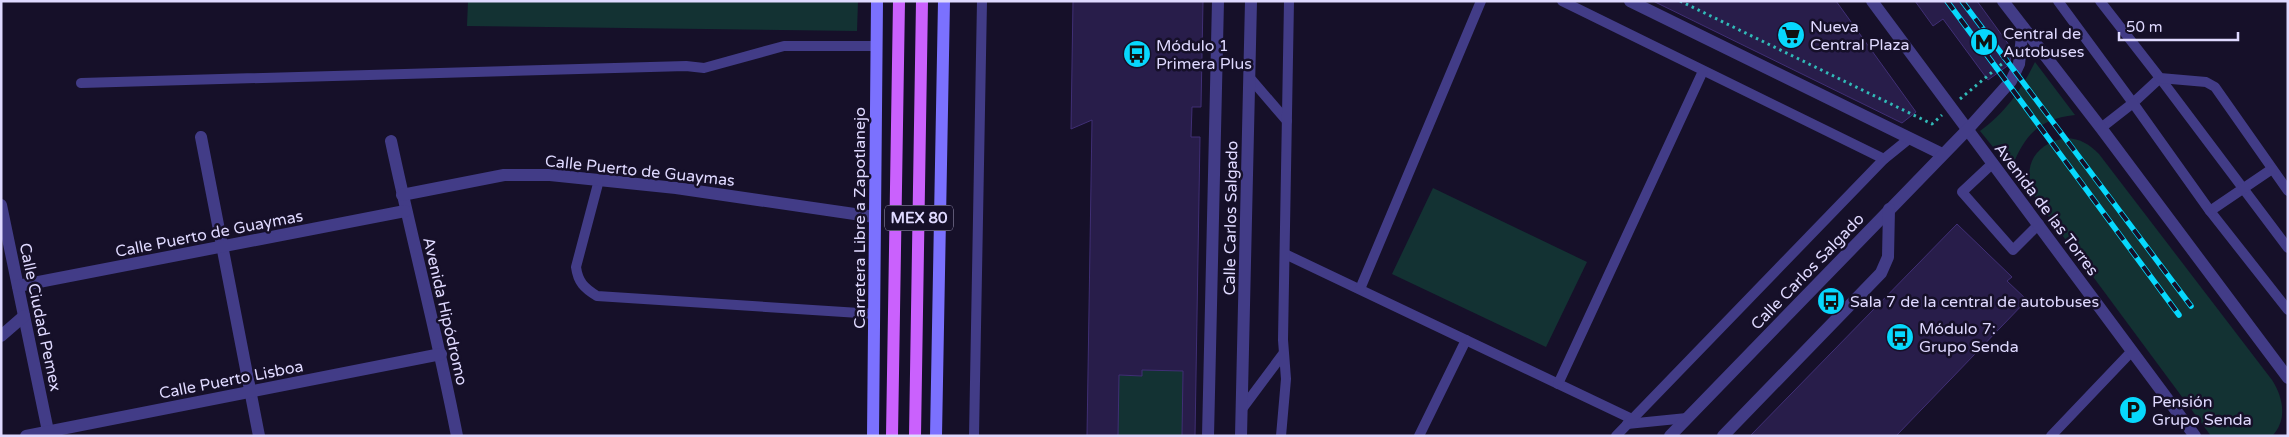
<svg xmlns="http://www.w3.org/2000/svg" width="2289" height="437" viewBox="0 0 2289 437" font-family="'Varela Round',sans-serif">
<rect width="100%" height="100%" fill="#161029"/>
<g fill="#133233">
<path d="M468,1H858L857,31L467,26Z"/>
<path d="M2035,62L2075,115C2038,119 2025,135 2011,169L1980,131C2006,112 2021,90 2035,62Z"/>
<path d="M2066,138C2081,139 2089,144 2099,154L2272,380C2283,397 2288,420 2272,436H2211L2037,201C2020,170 2032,144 2066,138Z"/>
<path d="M1433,188L1587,262L1546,347L1392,274Z"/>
<path d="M1142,370L1183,371L1182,436H1118L1116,375L1142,376Z"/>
</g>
<g fill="#281d4a" stroke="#402f75">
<path d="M1073,1H1203L1201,107H1192L1191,137H1200L1195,436H1182L1183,371L1142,370V376L1119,375L1118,436H1087L1092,120L1071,129Z"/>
<path d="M1653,1H1836L1916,112L1902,123Z"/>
<path d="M1915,1H1977L2012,49L2010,64L1988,80L1943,19L1933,26Z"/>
<path d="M1957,224L2012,277L2007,281L2027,300L1896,436H1750Z"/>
</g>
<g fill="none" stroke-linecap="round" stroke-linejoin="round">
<g stroke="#31bab8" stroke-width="3" stroke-dasharray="2.5 4" stroke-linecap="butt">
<path d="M1680,1L1932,124L1942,115"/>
<path d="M1960,99L2003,63"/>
</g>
<g stroke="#423c87" stroke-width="10">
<path d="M1562,1L1884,159"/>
<path d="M2058,1L2133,103L2160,78L2288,248"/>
<path d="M2100,1L2160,78L2206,82L2215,87L2288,191"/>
<path d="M1250,78L1287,121"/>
<path d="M81,83L686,66L704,68L784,46H876"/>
<path d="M2101,128L2133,103L2210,211L2288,310"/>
<path d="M1993,163L1962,192L2013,250L2039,224"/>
<path d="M599,180L576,267C578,282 584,288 597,296L875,314"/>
<path d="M2210,211L2272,169"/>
<path d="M1285,254L1632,419"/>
<path d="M1360,289L1481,1"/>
<path d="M1558,384L1703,71"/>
<path d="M1242,409L1283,354"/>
<path d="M1627,424L1687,418"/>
<path d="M974,436L982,1"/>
<path d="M1281,436L1286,379L1283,340L1289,1"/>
<path d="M1419,436L1466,340"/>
<path d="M1616,436L1884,159L1910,138"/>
<path d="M2051,436L2132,351"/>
</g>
<g stroke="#423c87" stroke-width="12">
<path d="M201,137L259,436"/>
<path d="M391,141C412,240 438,337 457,436"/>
<path d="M402,195L504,175H550L676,188L875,217"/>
<path d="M1,205L49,436"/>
<path d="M18,286L405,211"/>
<path d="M1,336L24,316"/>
<path d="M26,436L441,354"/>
</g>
<g stroke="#423c87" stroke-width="12">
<path d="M1630,1L1942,154"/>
<path d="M1872,1L2195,436"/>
<path d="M2003,1L2101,128L2288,378"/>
<path d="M1208,436L1218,1"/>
<path d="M1241,436L1251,1"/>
<path d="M1670,436L1968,129L2011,81L2019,64L2023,27"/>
<path d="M1723,436L1881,273L1888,257L1889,209"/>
</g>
<g stroke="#7b71fe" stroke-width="12">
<path d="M873,436L877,1"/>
<path d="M936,436L944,1"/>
</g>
<g stroke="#ca61fd" stroke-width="12">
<path d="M892,436L899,1"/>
<path d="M915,436L922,1"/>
</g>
<g stroke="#07d8fd" stroke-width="5.5">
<g id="rail">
<path d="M1947,1L2179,315"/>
<path d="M1962,1L2191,306"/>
</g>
</g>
<use href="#rail" stroke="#161029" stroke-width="4" stroke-dasharray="11" stroke-linecap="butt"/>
</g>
<defs>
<g id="supermarket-disc" transform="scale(1.4375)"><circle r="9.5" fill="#07d8fd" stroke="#161029"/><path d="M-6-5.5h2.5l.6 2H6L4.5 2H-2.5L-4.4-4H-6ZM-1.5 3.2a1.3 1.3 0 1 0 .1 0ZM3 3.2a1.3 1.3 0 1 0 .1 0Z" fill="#111"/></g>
<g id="metro-disc" transform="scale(1.4375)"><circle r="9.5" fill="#07d8fd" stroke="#161029"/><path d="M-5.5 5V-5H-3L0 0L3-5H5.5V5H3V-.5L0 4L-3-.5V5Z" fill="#111"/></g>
<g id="bus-disc" transform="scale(1.4375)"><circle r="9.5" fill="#07d8fd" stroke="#161029"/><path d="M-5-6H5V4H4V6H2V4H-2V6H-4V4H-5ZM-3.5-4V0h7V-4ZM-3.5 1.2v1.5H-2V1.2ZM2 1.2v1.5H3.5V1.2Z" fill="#111"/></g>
<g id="parking-disc" transform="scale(1.4375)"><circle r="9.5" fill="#07d8fd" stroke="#161029"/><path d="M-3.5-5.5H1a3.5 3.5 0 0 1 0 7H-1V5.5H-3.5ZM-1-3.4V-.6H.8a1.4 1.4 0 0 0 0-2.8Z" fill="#111"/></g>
</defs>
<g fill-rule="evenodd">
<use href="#supermarket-disc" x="1791" y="35"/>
<use href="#metro-disc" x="1984" y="42"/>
<use href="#bus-disc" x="1137" y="54"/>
<use href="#bus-disc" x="1831" y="301"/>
<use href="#bus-disc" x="1900" y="337"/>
<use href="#parking-disc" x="2133" y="410"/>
</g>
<g text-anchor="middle" stroke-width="5" stroke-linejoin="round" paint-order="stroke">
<rect fill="#161029" stroke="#a39dbf" stroke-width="1" x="885" y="205.5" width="68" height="25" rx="4"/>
<g font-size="15" font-weight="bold" fill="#dfd9ff">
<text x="919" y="223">MEX 80</text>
</g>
<g font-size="16" fill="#dfd9ff" stroke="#161029" text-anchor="start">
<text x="1810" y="32">Nueva<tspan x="1810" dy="18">Central Plaza</tspan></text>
<text x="2003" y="39">Central de<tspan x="2003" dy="18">Autobuses</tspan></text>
<text x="1156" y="51">Módulo 1<tspan x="1156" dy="18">Primera Plus</tspan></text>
<text x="1850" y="307">Sala 7 de la central de autobuses</text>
<text x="1919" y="334">Módulo 7:<tspan x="1919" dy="18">Grupo Senda</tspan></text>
<text x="2152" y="407">Pensión<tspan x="2152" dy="18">Grupo Senda</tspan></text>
</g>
<g font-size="16" fill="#dfd9ff" stroke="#161029">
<text transform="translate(640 170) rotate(6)" y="6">Calle Puerto de Guaymas</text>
<text transform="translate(2047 209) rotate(53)" y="6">Avenida de las Torres</text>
<text transform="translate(859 218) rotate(-90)" y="6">Carretera Libre a Zapotlanejo</text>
<text transform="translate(1230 218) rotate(-89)" y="6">Calle Carlos Salgado</text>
<text transform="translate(209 233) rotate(-11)" y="6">Calle Puerto de Guaymas</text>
<text transform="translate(1807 271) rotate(-46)" y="6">Calle Carlos Salgado</text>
<text transform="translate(446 311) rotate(77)" y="6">Avenida Hipódromo</text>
<text transform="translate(41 317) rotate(78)" y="6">Calle Ciudad Pemex</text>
<text transform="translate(231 379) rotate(-11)" y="6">Calle Puerto Lisboa</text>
</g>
</g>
<rect width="2289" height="437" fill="none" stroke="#dfd9ff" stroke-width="5"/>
<path d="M2119 32v8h119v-8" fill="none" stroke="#dfd9ff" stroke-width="2.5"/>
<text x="2126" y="32" font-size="15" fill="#dfd9ff" stroke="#161029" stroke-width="4" paint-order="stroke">50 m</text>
</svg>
